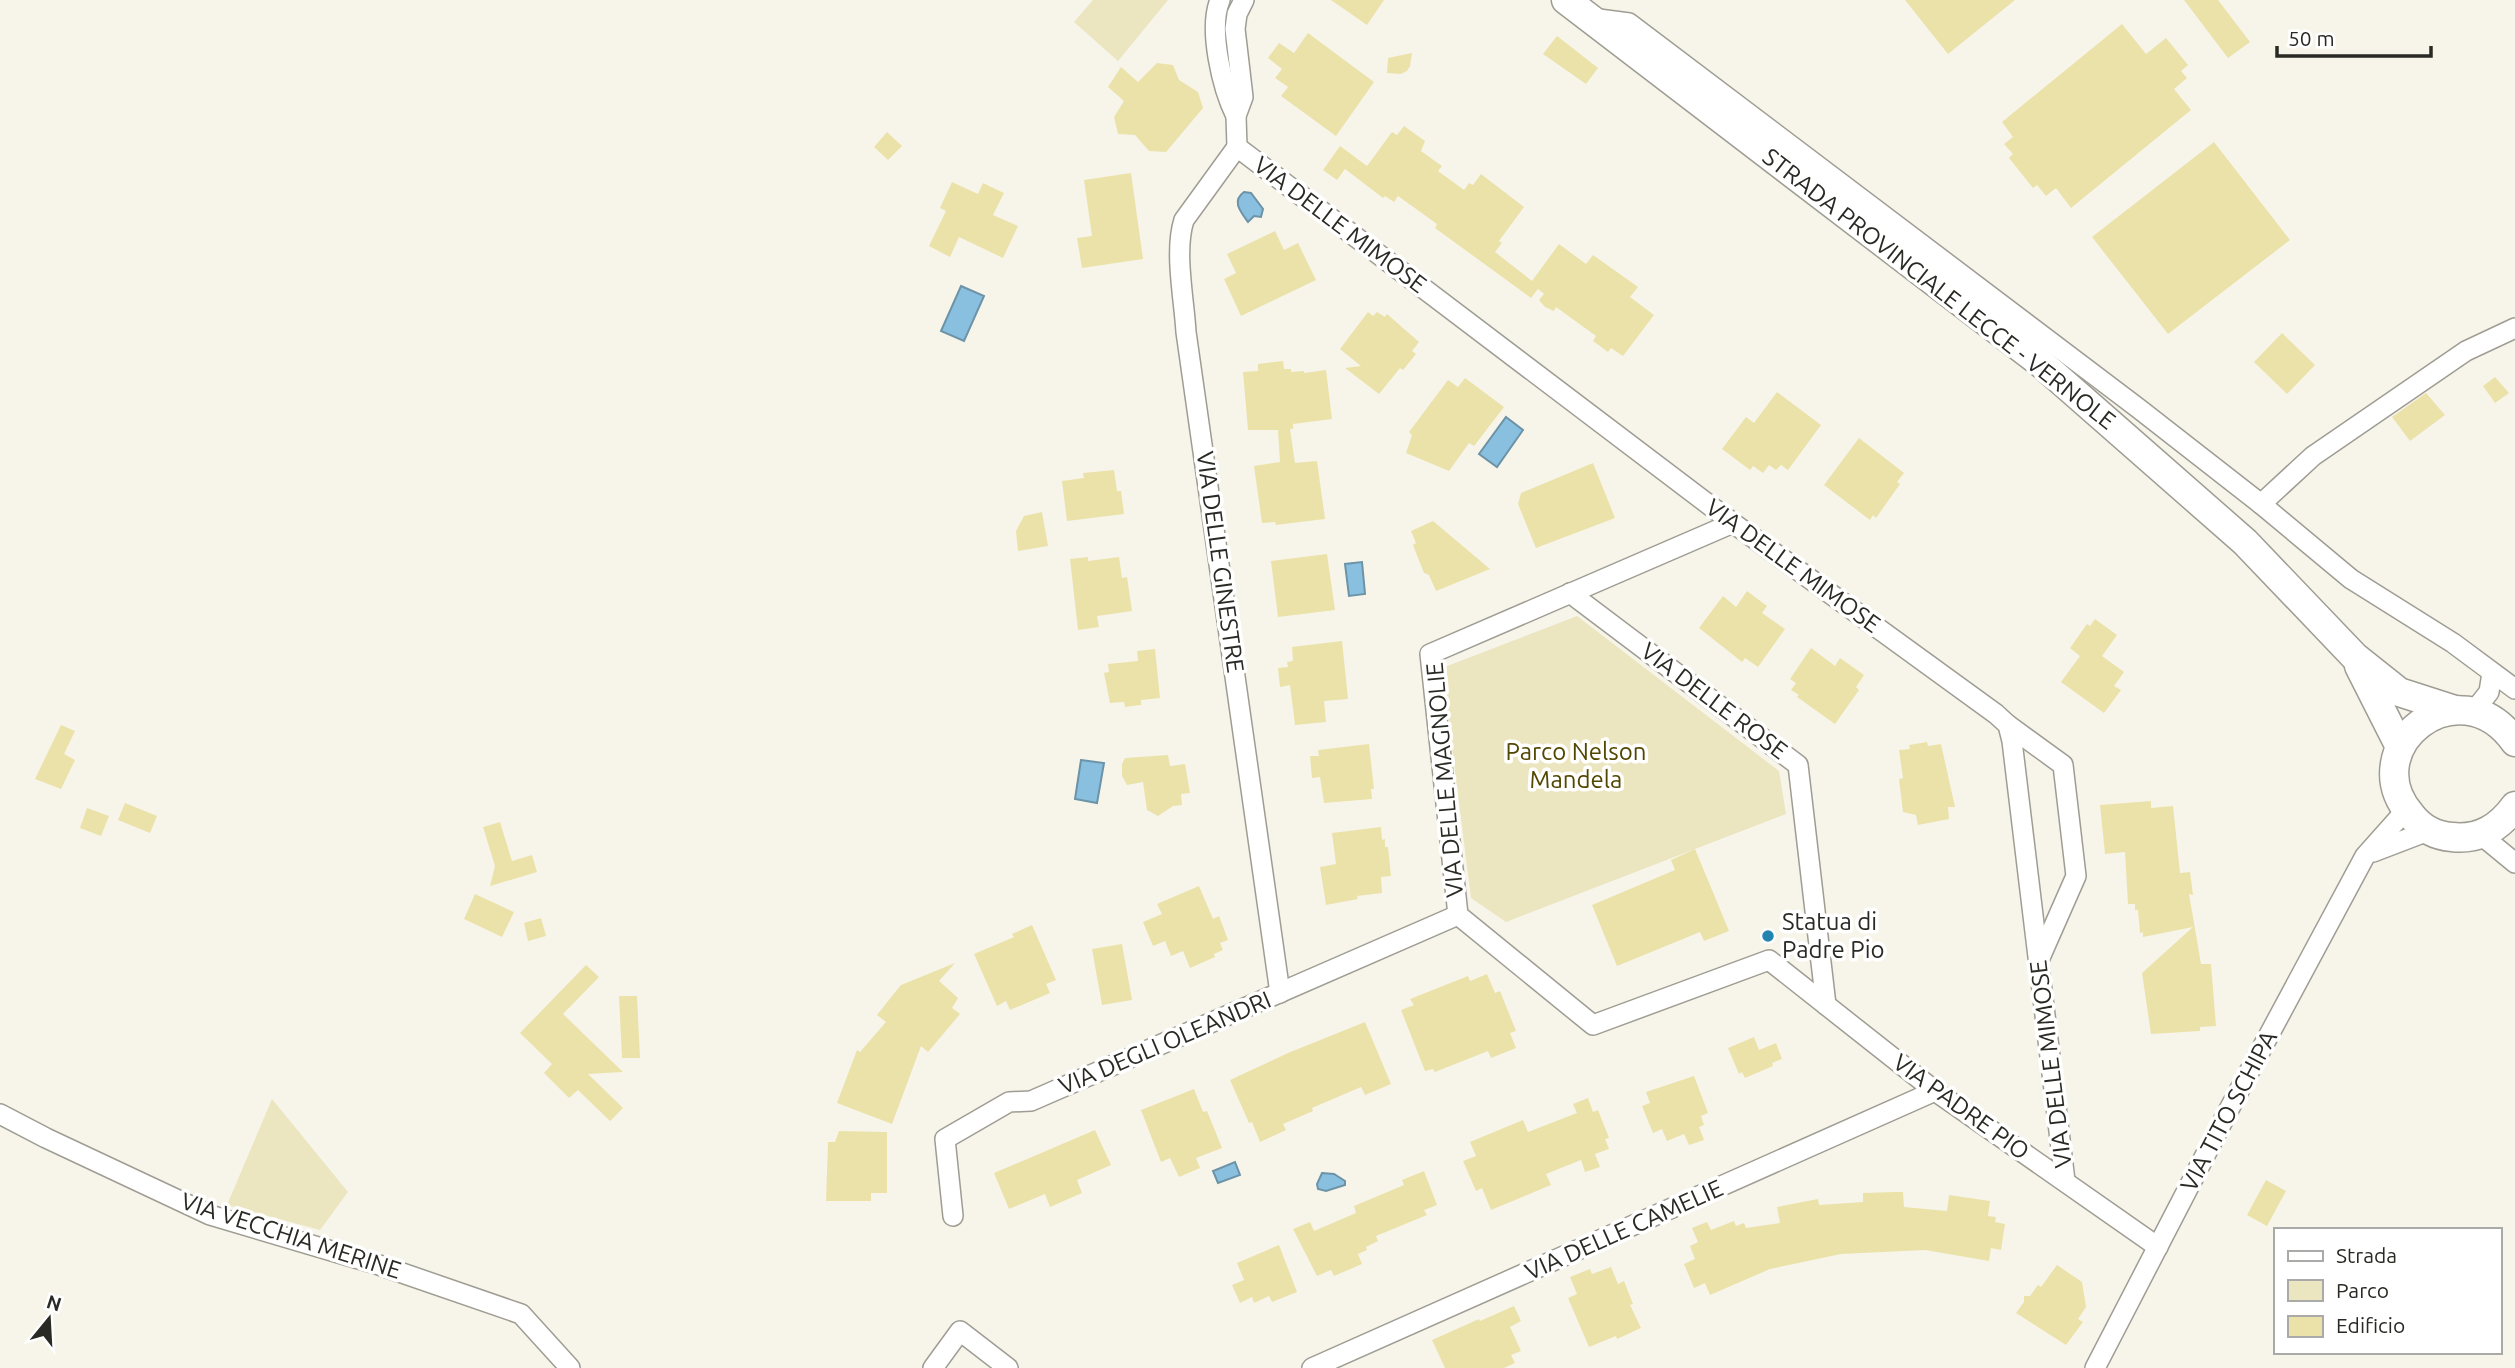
<svg xmlns="http://www.w3.org/2000/svg" width="2515" height="1368" viewBox="0 0 2515 1368" font-family="Ubuntu,sans-serif">
<rect width="100%" height="100%" fill="#f7f5ea"/>
<g fill="#ebe5c0">
<path d="M1093,0H1168L1118,61L1074,22Z"/>
<path d="M1577,616L1779,771L1786,814L1506,922L1471,898L1442,668Z"/>
<path d="M272,1099L348,1192L320,1230L227,1205Z"/>
</g>
<g fill="#89c0df" stroke="#6c93a7" stroke-width="2">
<path d="M1244,192L1251,193L1263,209L1261,217L1254,216L1248,222C1241,212 1231,201 1244,192Z"/>
<path d="M961,286L984,296L964,341L941,331Z"/>
<path d="M1506,417L1523,430L1497,467L1479,454Z"/>
<path d="M1362,562L1365,594L1349,596L1345,564Z"/>
<path d="M1081,760L1104,763L1097,803L1075,799Z"/>
<path d="M1235,1162L1240,1175L1218,1183L1213,1171Z"/>
<path d="M1322,1173L1334,1174L1345,1181V1185L1326,1191L1318,1189L1317,1184Z"/>
</g>
<g fill="#ebe2aa">
<path d="M1331,0H1384L1367,25Z"/>
<path d="M1905,0H2015L1948,54Z"/>
<path d="M2184,0H2218L2250,42L2228,58Z"/>
<path d="M2122,24L2146,54L2166,38L2188,65L2181,71L2187,78L2174,89L2191,110L2071,208L2056,188L2046,196L2037,185L2033,188L2009,158L2013,154L2004,144L2013,137L2002,122Z"/>
<path d="M1308,33L1374,82L1336,136L1281,96L1288,87L1275,78L1282,69L1268,58L1279,43L1294,53Z"/>
<path d="M1557,36L1598,68L1586,84L1543,54Z"/>
<path d="M1412,53L1410,66L1407,71L1401,74L1387,73L1388,58Z"/>
<path d="M1157,63L1173,65L1179,80L1198,92L1203,108L1166,152L1149,151L1135,135L1118,134L1114,117L1124,101L1108,87L1121,67L1138,82Z"/>
<path d="M1404,126L1425,141L1421,151L1442,166L1438,171L1464,190L1469,183L1473,185L1481,174L1524,207L1499,241L1502,243L1495,252L1532,281L1559,244L1586,264L1593,255L1638,287L1630,297L1654,315L1623,356L1611,348L1608,352L1593,341L1596,336L1556,307L1554,311L1545,307L1539,300L1544,294L1538,289L1531,298L1435,228L1437,224L1398,196L1394,202L1385,196L1383,198L1345,169L1337,180L1323,170L1340,146L1367,166L1392,132L1397,135Z"/>
<path d="M887,132L902,146L888,160L874,147Z"/>
<path d="M2214,142L2290,240L2168,334L2092,237Z"/>
<path d="M1131,173L1143,259L1082,268L1077,238L1092,236L1084,180Z"/>
<path d="M952,182L978,194L983,183L1004,193L993,215L1018,226L1003,258L959,237L950,257L929,246L946,211L940,208Z"/>
<path d="M1275,231L1284,250L1298,243L1316,280L1241,316L1224,279L1236,273L1227,254Z"/>
<path d="M1368,312L1373,316L1377,312L1385,317L1387,314L1419,342L1412,351L1416,354L1403,370L1400,368L1379,394L1345,368L1361,366L1340,349Z"/>
<path d="M2282,333L2315,365L2287,394L2254,362Z"/>
<path d="M1283,361L1284,369H1291V372L1304,371V373L1326,370L1332,419L1293,424V429H1290L1295,463L1317,461L1325,519L1276,525L1275,522L1262,523L1254,466L1280,462L1278,430H1248L1243,372L1258,371V364Z"/>
<path d="M2495,377L2509,393L2495,403L2483,386Z"/>
<path d="M1465,378L1504,407L1474,446L1469,443L1449,471L1406,453L1412,435L1409,432L1448,380L1458,387Z"/>
<path d="M1777,392L1821,425L1788,470L1781,465L1776,470L1769,465L1763,473L1753,466L1750,470L1722,449L1746,417L1754,423Z"/>
<path d="M2426,393L2445,415L2410,441L2392,417Z"/>
<path d="M1859,438L1904,473L1897,482L1900,484L1876,518L1873,515L1870,520L1824,485Z"/>
<path d="M1593,463L1615,518L1536,548L1518,504L1521,493Z"/>
<path d="M1114,470L1117,491H1121L1124,514L1067,521L1062,481L1084,478L1083,473Z"/>
<path d="M1042,512L1048,546L1018,551L1016,531L1024,516Z"/>
<path d="M1433,521L1490,569L1436,591L1429,575L1424,573L1413,545L1416,543L1411,531Z"/>
<path d="M1327,554L1335,610L1278,617L1271,561Z"/>
<path d="M1088,557V561L1119,557L1122,578L1127,577L1132,611L1097,616L1099,627L1078,630L1070,559Z"/>
<path d="M1747,591L1767,606L1762,613L1785,629L1758,667L1745,658L1742,662L1699,628L1723,596L1736,607Z"/>
<path d="M2095,619L2117,635L2102,656L2124,672L2114,686L2121,690L2104,713L2061,682L2080,656L2070,648L2087,624L2090,626Z"/>
<path d="M1342,641L1348,699L1324,701L1326,722L1295,725L1290,685L1280,687L1278,668L1288,667L1287,662L1293,661L1292,647Z"/>
<path d="M1811,648L1835,666L1840,658L1864,675L1856,687L1859,690L1835,724L1797,697L1799,695L1791,690L1796,683L1790,679Z"/>
<path d="M1155,649L1160,698L1141,700V705L1125,707L1124,702L1110,703L1104,673L1109,672L1108,664L1138,661L1137,651Z"/>
<path d="M61,725L75,731L64,754L75,760L61,789L35,779Z"/>
<path d="M1927,742L1928,746L1941,744L1955,807H1948L1949,819L1918,825L1916,815L1903,812L1899,779L1903,778L1899,750L1910,749L1909,745Z"/>
<path d="M1369,744L1374,789H1371L1372,799L1324,803L1320,777L1312,778L1310,756H1319L1318,750Z"/>
<path d="M1168,755L1170,766L1185,764L1190,793L1181,794L1182,805L1173,806L1158,816L1147,810L1143,782L1127,785L1122,776V764L1125,758Z"/>
<path d="M2151,801V808L2173,806L2180,873L2190,872L2193,895L2189,894L2201,964H2211L2216,1026L2200,1027V1031L2151,1034L2142,973L2193,927L2143,937V932L2140,933L2138,910H2135V904H2128L2125,852L2105,854L2100,805Z"/>
<path d="M125,803L157,816L150,833L118,820Z"/>
<path d="M87,808L109,816L101,836L80,828Z"/>
<path d="M500,822L512,861L532,855L537,872L490,886L495,866L483,827Z"/>
<path d="M1381,827L1382,840L1385,839V847H1388L1391,876L1381,877L1382,893L1357,896L1358,899L1326,905L1320,867L1336,864L1332,833Z"/>
<path d="M1695,849L1729,931L1704,941L1700,932L1617,966L1592,905L1675,870L1671,860Z"/>
<path d="M1199,886L1213,919L1219,916L1228,940L1220,943L1223,950L1214,954L1215,957L1190,968L1183,951L1171,956L1165,941L1153,946L1143,922L1162,914L1157,904Z"/>
<path d="M475,894L514,912L502,937L464,919Z"/>
<path d="M541,918L546,936L528,941L524,923Z"/>
<path d="M1032,925L1056,980L1046,984L1050,993L1010,1010L1006,1001L997,1006L974,954L1014,937L1012,934Z"/>
<path d="M1122,944L1132,1000L1102,1005L1092,949Z"/>
<path d="M955,963L939,981L958,998L952,1008L960,1014L928,1052L921,1046L892,1124L837,1103L857,1050L860,1052L886,1022L877,1015L888,1001L901,985Z"/>
<path d="M586,965L599,977L563,1014L623,1072L588,1074L623,1108L610,1121L578,1090L569,1098L544,1073L552,1064L520,1033Z"/>
<path d="M1487,974L1495,993L1500,991L1516,1031L1510,1033L1516,1048L1491,1058L1488,1051L1435,1072L1433,1069L1425,1071L1401,1010L1414,1005L1410,999L1468,976L1470,981Z"/>
<path d="M619,996H637L640,1058H622Z"/>
<path d="M1365,1022L1391,1084L1365,1095L1361,1087L1312,1108L1313,1111L1283,1124L1286,1130L1260,1142L1252,1122L1249,1123L1230,1080L1288,1053Z"/>
<path d="M1754,1037L1759,1050L1776,1043L1782,1059L1772,1063L1773,1066L1745,1078L1742,1072L1739,1074L1728,1048Z"/>
<path d="M1694,1076L1708,1113L1701,1116L1704,1125L1699,1127L1704,1140L1689,1145L1684,1134L1667,1141L1662,1129L1653,1133L1642,1106L1650,1103L1646,1092Z"/>
<path d="M1194,1089L1203,1112L1207,1111L1222,1148L1196,1158L1200,1168L1179,1177L1170,1158L1161,1162L1141,1110Z"/>
<path d="M1588,1098L1593,1112L1598,1110L1609,1138L1605,1139L1609,1149L1595,1154L1600,1167L1585,1172L1581,1160L1546,1174L1551,1185L1491,1210L1482,1188L1476,1191L1463,1161L1476,1156L1470,1142L1523,1120L1528,1132L1577,1113L1573,1104Z"/>
<path d="M1095,1130L1111,1165L1077,1180L1082,1193L1050,1207L1045,1194L1009,1209L994,1173Z"/>
<path d="M839,1131L887,1132V1193H871V1201H826L828,1142H835Z"/>
<path d="M1424,1171L1437,1205L1424,1210L1427,1215L1376,1236L1378,1241L1366,1247L1367,1250L1358,1254L1362,1264L1334,1276L1331,1270L1317,1276L1293,1229L1310,1222L1314,1231L1356,1213L1354,1206L1404,1185L1402,1180Z"/>
<path d="M2266,1180L2286,1191L2267,1226L2247,1215Z"/>
<path d="M1895,1192H1903L1904,1207L1947,1211L1949,1195L1990,1201L1988,1216L1996,1217L1995,1222L2005,1224L2001,1250L1991,1248L1989,1261L1925,1250L1841,1254L1770,1269L1710,1295L1705,1283L1694,1288L1684,1264L1695,1259L1690,1246L1698,1242L1692,1228L1707,1222L1711,1230L1734,1221L1736,1226L1744,1223L1746,1228L1780,1223L1777,1207L1818,1199L1819,1205L1863,1202V1193Z"/>
<path d="M1279,1245L1297,1292L1272,1302L1269,1296L1254,1303L1252,1297L1240,1303L1232,1285L1244,1280L1237,1263Z"/>
<path d="M2057,1265L2082,1282L2086,1307L2078,1319L2083,1322L2066,1345L2016,1313L2024,1302V1296H2030L2038,1285L2041,1287Z"/>
<path d="M1611,1267L1618,1284L1624,1281L1633,1304L1630,1305L1641,1328L1617,1339L1616,1336L1589,1347L1568,1298L1577,1294L1570,1277L1590,1269L1592,1274Z"/>
<path d="M1514,1306L1521,1321L1510,1327L1521,1351L1511,1355L1515,1363L1504,1368H1445L1432,1340L1479,1319L1480,1321Z"/>
</g>
<g fill="none" stroke-linecap="round" stroke-linejoin="round">
<g stroke="#9f9d93" stroke-width="22">
<g id="street">
<path d="M1220,0C1208,29 1222,88 1236,116"/>
<path d="M1591,18L1629,23L2138,408L2261,504L2313,456L2466,351L2515,328"/>
<path d="M1237,147L1733,523L1996,714L2008,725L2012,741L2065,1181"/>
<path d="M1237,147L1184,220C1174,251 1184,298 1186,332L1280,993"/>
<path d="M1237,147L1236,116L1243,97L1235,29L1237,14L1244,0"/>
<path d="M2261,504L2351,579L2453,643L2515,689"/>
<path d="M1733,523L1430,654L1458,915L1593,1025L1769,960L1935,1091L2158,1247"/>
<path d="M1570,593L1798,765L1826,1005"/>
<path d="M2474,711L2489,692L2492,673"/>
<path d="M2008,725L2063,765L2076,876L2039,960"/>
<path d="M2481,835L2515,863"/>
<path d="M2373,852L2428,831"/>
<path d="M0,1114L46,1138L210,1215L379,1265L521,1314L570,1368"/>
<path d="M953,1216L945,1139L1009,1102L1031,1101L1458,915"/>
<path d="M933,1368L960,1331L1008,1368"/>
<path d="M1312,1368L1935,1091"/>
<path d="M2095,1368L2226,1115L2365,856L2406,810"/>
</g>
</g>
<g stroke="#9f9d93" stroke-width="31">
<g id="secondary">
<path d="M1566,0L2042,364L2245,542L2355,657L2399,692L2455,710"/>
<path d="M2359,666L2400,747"/>
<path d="M2515,742C2459,663 2353,748 2411,815C2421,828 2436,836 2452,837C2479,840 2499,828 2515,806"/>
</g>
</g>
<use href="#street" stroke="#fff" stroke-width="19"/>
<use href="#secondary" stroke="#fff" stroke-width="28"/>
</g>
<circle fill="#2484b0" stroke="#fff" stroke-width="2.5" cx="1768" cy="936" r="7"/>
<g text-anchor="middle" stroke-width="7" stroke-linejoin="round" paint-order="stroke">
<g font-size="24" fill="#2a2a25" stroke="#fff">
<text transform="translate(1340 225) rotate(37)" y="8">VIA DELLE MIMOSE</text>
<text transform="translate(1939 289) rotate(38)" y="8">STRADA PROVINCIALE LECCE - VERNOLE</text>
<text transform="translate(1220 562) rotate(82)" y="8">VIA DELLE GINESTRE</text>
<text transform="translate(1793 566) rotate(36)" y="8">VIA DELLE MIMOSE</text>
<text transform="translate(1714 701) rotate(37)" y="8">VIA DELLE ROSE</text>
<text transform="translate(1445 780) rotate(-95)" y="8">VIA DELLE MAGNOLIE</text>
<text transform="translate(1165 1043) rotate(-23)" y="8">VIA DEGLI OLEANDRI</text>
<text transform="translate(2051 1064) rotate(-97)" y="8">VIA DELLE MIMOSE</text>
<text transform="translate(1961 1107) rotate(36)" y="8">VIA PADRE PIO</text>
<text transform="translate(2229 1111) rotate(-62)" y="8">VIA TITO SCHIPA</text>
<text transform="translate(1624 1230) rotate(-24)" y="8">VIA DELLE CAMELIE</text>
<text transform="translate(291 1236) rotate(18)" y="8">VIA VECCHIA MERINE</text>
</g>
<g font-size="24" fill="#524701" stroke="#fff">
<text x="1576" y="760">Parco Nelson<tspan x="1576" dy="28">Mandela</tspan></text>
</g>
<g font-size="24" fill="#2a2a25" stroke="#fff" text-anchor="start">
<text x="1782" y="930">Statua di<tspan x="1782" dy="28">Padre Pio</tspan></text>
</g>
</g>
<rect x="2274" y="1228" width="228" height="126" fill="#ffffff" stroke="#aaaaa8" stroke-width="2"/>
<rect x="2288" y="1251" width="35" height="10" fill="#ffffff" stroke="#aaaaa8" stroke-width="2"/>
<text x="2336" y="1263" font-size="21" fill="#2a2a25">Strada</text>
<rect x="2288" y="1280" width="35" height="21" fill="#ebe5c0" stroke="#aaaaa8" stroke-width="2"/>
<text x="2336" y="1298" font-size="21" fill="#2a2a25">Parco</text>
<rect x="2288" y="1316" width="35" height="21" fill="#ebe2aa" stroke="#aaaaa8" stroke-width="2"/>
<text x="2336" y="1333" font-size="21" fill="#2a2a25">Edificio</text>
<g transform="translate(49 1319) rotate(18)" stroke="#ffffff" stroke-width="5" paint-order="stroke">
<path d="M0-5L12 26L0 18L-12 26Z" fill="#2a2a25"/>
<text y="-10" font-size="19" font-weight="bold" text-anchor="middle" fill="#2a2a25">N</text>
</g>
<path d="M2277 46v10h154v-10" fill="none" stroke="#2a2a25" stroke-width="3.5"/>
<text x="2288" y="46" font-size="21" fill="#2a2a25" stroke="#ffffff" stroke-width="5" paint-order="stroke">50 m</text>
</svg>
